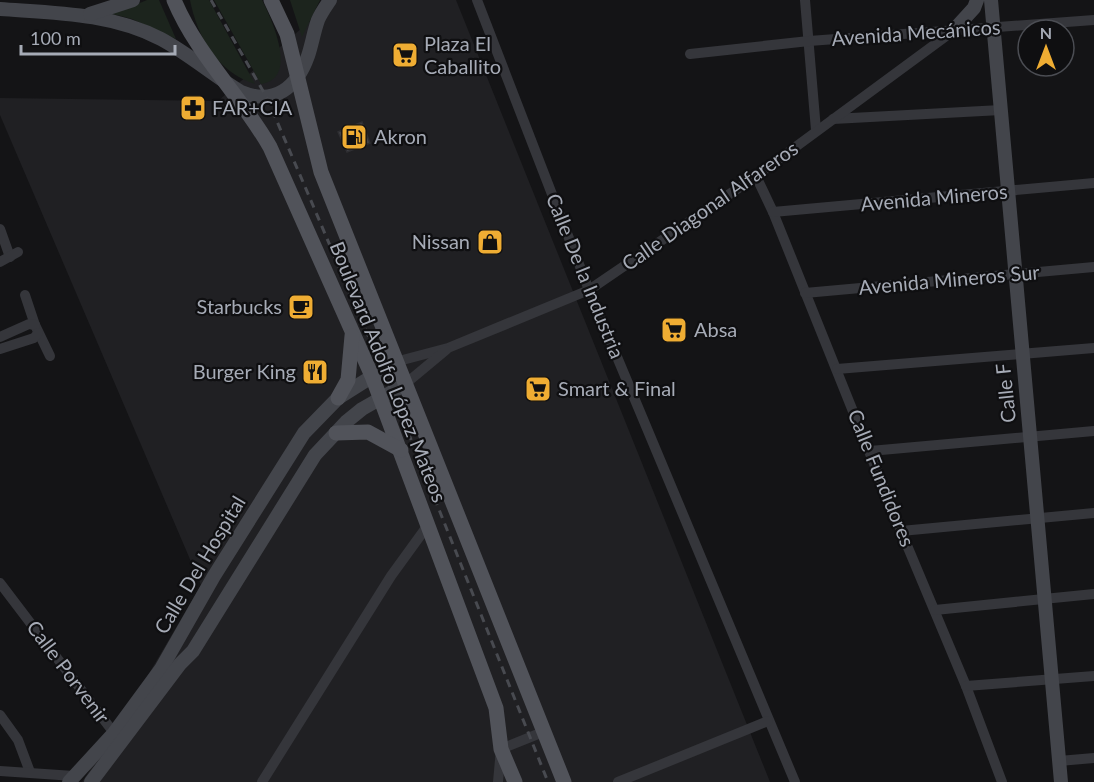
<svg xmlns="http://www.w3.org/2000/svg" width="1094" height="782" viewBox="0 0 1094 782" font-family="Lato,sans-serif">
<rect width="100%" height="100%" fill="#141416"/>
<path fill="#202023" d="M334,0H456L770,782H82L114,733L201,585L0,115V98L218,101Z"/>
<g fill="#1c241d">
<path d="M147,0H159L176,39L132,19L117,15L100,13L123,10Z"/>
<path d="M190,0H209L255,84C217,72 197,36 190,0Z"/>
<path d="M214,0H262C272,20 299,79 261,84Z"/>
<path d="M290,0H320L302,37Z"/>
</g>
<path fill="#404146" stroke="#2e2e32" stroke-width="1.5" d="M362,122L370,143L347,152L338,132Z"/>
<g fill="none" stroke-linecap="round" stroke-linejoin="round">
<g stroke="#35363b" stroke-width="10">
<path d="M477,0L589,290L795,782"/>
<path d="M805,0L816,130"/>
<path d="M690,54L809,41L1094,20"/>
<path d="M833,119L1001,110"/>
<path d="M756,176L773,212L901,531L966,686L1002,782"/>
<path d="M773,212L1094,183"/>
<path d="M0,229L10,257"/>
<path d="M0,262L18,252"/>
<path d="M805,293L1094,267"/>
<path d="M25,295L35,325L50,356"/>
<path d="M0,337L29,324L35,325"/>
<path d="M0,349L34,338L38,333"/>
<path d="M395,362L448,348L589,290L756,176L953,31"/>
<path d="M837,369L1094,348"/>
<path d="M404,385L446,350"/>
<path d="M870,451L1094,431"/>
<path d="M901,531L1094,513"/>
<path d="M0,583L114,733"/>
<path d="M935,610L1094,594"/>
<path d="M966,686L1094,676"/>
<path d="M0,715L18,740L30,772"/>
<path d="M1059,761L1094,758"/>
<path d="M0,771L74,776"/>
<path d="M262,782L391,576L428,525"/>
<path d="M498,782L501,749L543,732"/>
<path d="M618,782L768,721"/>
</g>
<g stroke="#43454b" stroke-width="14">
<path d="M991,0L1061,782"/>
<path d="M0,9C55,13 111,13 161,39C189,54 214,76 241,92C275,106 297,87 308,56C312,44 314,31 318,20C321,13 326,6 330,0"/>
<path d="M90,14L133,0"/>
<path d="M953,31L974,8L977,0"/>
<path d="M69,782L114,733L161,669L214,576L304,433L338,398L395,362"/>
<path d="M91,782L180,664L193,651L315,455L346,422L362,409L404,385"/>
</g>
<g stroke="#51535a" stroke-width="15">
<path d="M174,0C197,55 241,96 270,147L372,376L496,708L501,749L515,782"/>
<path d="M271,0L287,34L321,172L564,782"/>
<path d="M338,398L348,380L352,336"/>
<path d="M336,433L368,432L401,450"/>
</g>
<path stroke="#484a50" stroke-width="3" stroke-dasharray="8 6" stroke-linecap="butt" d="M211,0L267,98L309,196L392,392L548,782"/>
</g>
<defs>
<g id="supermarket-square" transform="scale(1.35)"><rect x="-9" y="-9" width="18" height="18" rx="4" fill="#efad33" stroke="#0f0f11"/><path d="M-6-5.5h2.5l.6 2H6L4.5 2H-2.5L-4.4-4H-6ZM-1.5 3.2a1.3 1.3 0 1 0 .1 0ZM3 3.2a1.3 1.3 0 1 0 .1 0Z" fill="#111"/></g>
<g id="pharmacy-square" transform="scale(1.35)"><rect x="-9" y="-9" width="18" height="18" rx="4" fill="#efad33" stroke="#0f0f11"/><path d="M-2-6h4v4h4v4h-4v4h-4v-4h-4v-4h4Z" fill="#111"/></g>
<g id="fuel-square" transform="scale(1.35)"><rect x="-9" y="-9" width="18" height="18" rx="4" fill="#efad33" stroke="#0f0f11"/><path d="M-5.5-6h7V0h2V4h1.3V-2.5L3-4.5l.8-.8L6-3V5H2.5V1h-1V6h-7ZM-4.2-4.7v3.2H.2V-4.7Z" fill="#111"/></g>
<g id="shop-square" transform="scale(1.35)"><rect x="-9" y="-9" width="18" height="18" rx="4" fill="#efad33" stroke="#0f0f11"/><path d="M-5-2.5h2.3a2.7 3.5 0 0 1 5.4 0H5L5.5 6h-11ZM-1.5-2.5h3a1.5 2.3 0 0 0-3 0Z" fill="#111"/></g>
<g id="cafe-square" transform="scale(1.35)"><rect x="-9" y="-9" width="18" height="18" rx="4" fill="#efad33" stroke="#0f0f11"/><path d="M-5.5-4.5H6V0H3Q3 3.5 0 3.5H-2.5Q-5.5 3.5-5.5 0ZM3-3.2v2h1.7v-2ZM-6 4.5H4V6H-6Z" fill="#111"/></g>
<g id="restaurant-square" transform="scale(1.35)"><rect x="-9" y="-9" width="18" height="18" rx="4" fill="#efad33" stroke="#0f0f11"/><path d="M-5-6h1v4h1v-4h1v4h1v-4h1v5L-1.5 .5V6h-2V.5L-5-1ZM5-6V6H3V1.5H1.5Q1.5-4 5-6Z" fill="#111"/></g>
</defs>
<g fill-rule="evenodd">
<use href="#supermarket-square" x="405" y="55"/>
<use href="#pharmacy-square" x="193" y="108"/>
<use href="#fuel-square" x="354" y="137"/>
<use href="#shop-square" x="490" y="242"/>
<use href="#cafe-square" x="301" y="307"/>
<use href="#supermarket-square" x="674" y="330"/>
<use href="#restaurant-square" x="315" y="372"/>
<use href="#supermarket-square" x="538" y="389"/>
</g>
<g text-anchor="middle" stroke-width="4.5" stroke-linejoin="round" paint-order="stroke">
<g font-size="20" fill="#a6abb6" stroke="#0f0f11">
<text transform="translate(916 33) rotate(-4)" y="7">Avenida Mecánicos</text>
<text transform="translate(934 198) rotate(-5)" y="7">Avenida Mineros</text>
<text transform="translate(710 206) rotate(-35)" y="7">Calle Diagonal Alfareros</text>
<text transform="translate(585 276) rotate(68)" y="7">Calle De la Industria</text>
<text transform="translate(949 280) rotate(-5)" y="7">Avenida Mineros Sur</text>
<text transform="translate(388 372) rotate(68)" y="7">Boulevard Adolfo López Mateos</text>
<text transform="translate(1006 393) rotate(-96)" y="7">Calle F</text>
<text transform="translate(881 478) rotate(68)" y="7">Calle Fundidores</text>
<text transform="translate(200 565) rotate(-59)" y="7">Calle Del Hospital</text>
<text transform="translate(68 672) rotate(53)" y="7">Calle Porvenir</text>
</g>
<g font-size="20" fill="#a6abb6" stroke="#0f0f11" text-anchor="start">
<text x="424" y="51">Plaza El<tspan x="424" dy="23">Caballito</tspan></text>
<text x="212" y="115">FAR+CIA</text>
<text x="374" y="144">Akron</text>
<text x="470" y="249" text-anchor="end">Nissan</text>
<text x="282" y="314" text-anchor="end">Starbucks</text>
<text x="694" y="337">Absa</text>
<text x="296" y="379" text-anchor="end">Burger King</text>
<text x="558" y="396">Smart &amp; Final</text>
</g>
</g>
<g transform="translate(1046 48)"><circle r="28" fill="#0f0f11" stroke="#4b4d53" stroke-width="1.5"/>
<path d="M0-4.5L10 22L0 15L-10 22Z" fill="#efad33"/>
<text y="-9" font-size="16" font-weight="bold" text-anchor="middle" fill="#a6abb6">N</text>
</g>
<path d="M21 45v9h154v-9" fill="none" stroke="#a6abb6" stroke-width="3"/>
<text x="30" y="45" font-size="18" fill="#a6abb6" stroke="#0f0f11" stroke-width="4.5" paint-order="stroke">100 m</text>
</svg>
